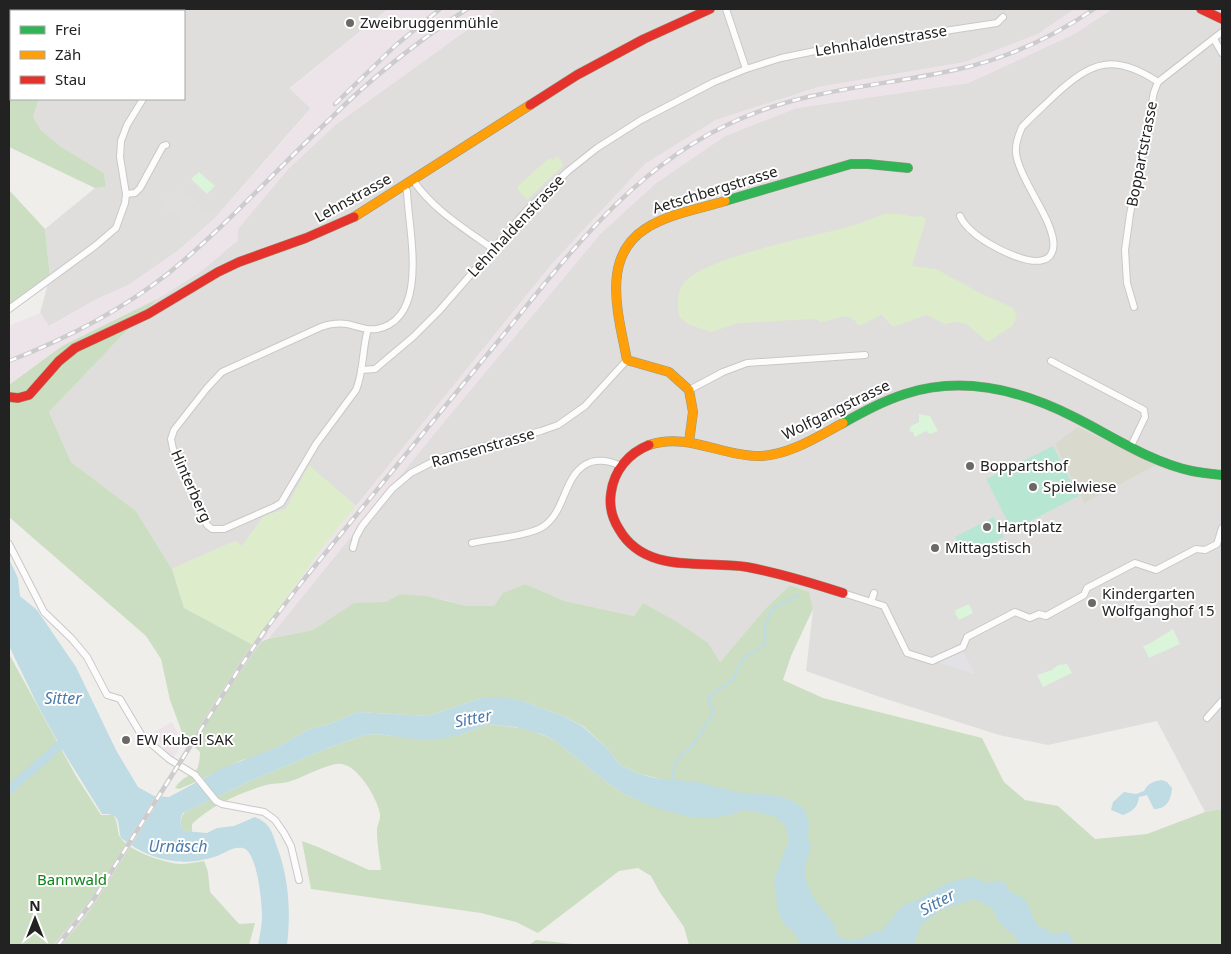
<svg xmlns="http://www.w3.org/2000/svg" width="1231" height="954" viewBox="0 0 1231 954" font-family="'Noto Sans',sans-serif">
<rect width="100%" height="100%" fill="#f0eeeb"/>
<g fill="#dfdedc">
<path d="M93,9H388L290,88L311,108L215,218L179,250L129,285L97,299L49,326L40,313L50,276L45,229L95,188L106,187L104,173L60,146L41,130L33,117L39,99H184V11H91Z"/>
<path d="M496,9H1075L1038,34L966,62L819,87L716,120L645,164L552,264L356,506L309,466L286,509L264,516L242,546L235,541L172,569L136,511L71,462L49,412L157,299L200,272L238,240V229L287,170L335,125Z"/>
<path d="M1112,9H1222V809L1205,812L1157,721L1048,745L999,735L883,698L806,671L813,609L809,592L790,585L765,609L720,662L707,643L643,603L634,616L565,601L525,584L504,593L494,606H467L444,600L400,594L385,602L354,604L313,630L268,639L429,440L600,234L656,183L725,136L796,108L968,83L1074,34Z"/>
</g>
<g fill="#ede4e9">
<path d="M388,9H496L335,125L287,170L238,229V240L200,272L157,299L62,346L9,385V326L40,313L49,326L97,299L128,285L179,250L215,218L311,109L290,89Z"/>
<path d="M1075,9H1112L1074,34L968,83L796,108L725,136L656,183L600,234L429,440L268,639L253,645L319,552L552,264L645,164L716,120L819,87L966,62L1038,34Z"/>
<path d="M172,722L180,737L178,751L173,758L166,753L154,732Z"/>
</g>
<path fill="#d9d9cd" d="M1078,427L1156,465L1084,503L1055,444Z"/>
<g fill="#ddeccb">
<path d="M558,156L564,165L527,200L518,190V186L549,158L552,160Z"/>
<path d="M884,214H900L913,217L921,216L926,219L912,266L936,269L980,293L1013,308L1017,317L1012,326L988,342L966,324L957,322L945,324L926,315L893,327L882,315L859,326C849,309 835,320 820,322L818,320L812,319L739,323L711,332L690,325L680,318C677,308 677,293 683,284C702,258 810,237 844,228C858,224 871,219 884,214Z"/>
<path d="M309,465L356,506L319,552L253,645L184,608L172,569L235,541L242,546L264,516L286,509Z"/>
</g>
<g fill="#cbdec1">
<path d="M9,84H11V99H39L33,117L41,130L60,146L104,173L106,187L95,188L9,147Z"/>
<path d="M9,190L45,229L50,276L9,307Z"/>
<path d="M157,299L49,412L71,462L136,511L172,569L184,608L253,645L268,639L313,630L354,603L385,602L400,594L426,596L467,606H494L503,593L525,584L565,601L634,616L643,603L677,622L708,643L720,662L765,609L790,585L809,592L813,609L791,656L783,680L823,698L982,738L1004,782L1025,800L1058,806L1095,839L1147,834L1205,812L1222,809V945H689L684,927L659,891L651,876L638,868L619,871L538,933L516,922L481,913L311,889L302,841L318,847L369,870H381C380,858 377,845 377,832C376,826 381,820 380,814C377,798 359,767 342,764C329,762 301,779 288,782C281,784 273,783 266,785C239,793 212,805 192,824V832L184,831C179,825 180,817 185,812L248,782L328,748L365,735L377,734L392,736L460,735L489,724L527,729L553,739L605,781L624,794L658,808L668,781L637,773L619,764L607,748L583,726L563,716L523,701L481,698L428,716L358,712L327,725L309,729L280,746L256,757L242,760L191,784L179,789L175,788C188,768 199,783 200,752L183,735L170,700L161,659L146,636L9,517V385L62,346Z"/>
<path d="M9,654L76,776L101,815H113C119,822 116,830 120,837C128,851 165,863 180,864C188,864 196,862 204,861L208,872L210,892L239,924L255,923L249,945H9Z"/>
<path d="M536,940L582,945H529Z"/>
</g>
<g fill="#daf5da">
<path d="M199,172L215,186L207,194L191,179Z"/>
<path d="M919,414L930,416L938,431L930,434L926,431L915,437L913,432L909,431L911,426L919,422Z"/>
<path d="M969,604L973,613L959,620L955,613L956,610Z"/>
<path d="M1173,629L1180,644L1149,658L1143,646L1149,644Z"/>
<path d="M1067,664L1072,673L1043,687L1037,675L1052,670L1058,665Z"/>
</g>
<g fill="#b7e6d2">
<path d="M1053,446L1079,496L1012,530L986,479Z"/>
<path d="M994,517L1004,537L965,556L955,537Z"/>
</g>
<g fill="#e0dfde">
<path d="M178,188L187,198L190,196L197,203L183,217L171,214L159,204L173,190L175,192Z"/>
<path d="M198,204L208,213L210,211L214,215L183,246L178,241L183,226L180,222Z"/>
</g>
<path fill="#e2e1e5" d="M962,649L974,672L973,674L938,662L939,660Z"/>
<g fill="#bfdbe3">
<path d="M9,559L18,578L20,596L37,610L76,667L116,750L138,787L154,796L169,797L223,768L280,746L309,729L327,725L358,712L428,716L481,698L501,697L523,701L563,716L582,726L607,748L619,764L637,773L654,778L697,782L741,793L776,795L793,801L805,810L809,823L808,839L811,847L805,868L806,881L814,899L834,924L837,935C859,948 863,932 881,931L903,905L917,900L949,882L974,877L985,883L998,881L1006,883L1008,890L1026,900L1036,924L1050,932L1058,934L1067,930L1075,945H1019L1014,935L999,923L992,908L975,899L941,910L921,925L914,944L911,945H800L796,935L784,924L778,911L774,879L789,840L785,825L774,816L745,810L729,815L713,818L691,817L658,809L624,794L605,781L553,739L541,734L515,727L489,724L460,735L440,739L422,740L377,734L365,735L328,748L248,782L183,813C179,819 180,826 184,831L207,833L217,828L234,826L255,817C260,819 265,822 268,826C272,831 274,838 276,844C289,877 291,911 287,945H258C260,935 262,925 262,915C262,902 257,851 243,848C232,846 224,854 214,857C180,868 148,859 121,838C117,823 122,813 102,814L63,751L38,706L9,646Z"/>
<path d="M1162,780L1167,782L1172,788C1171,800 1167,809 1154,809L1147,795L1139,797C1138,807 1133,811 1123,815L1111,810L1113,802L1124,792L1136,794L1144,791C1148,783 1154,781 1162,780Z"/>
</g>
<path fill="#dedddd" d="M264,627L269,631L224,696L96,902L79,925L61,945H53L91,899L238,665Z"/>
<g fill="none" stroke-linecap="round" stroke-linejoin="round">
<path stroke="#bfdbe3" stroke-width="2.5" d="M672,781L676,760L694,744L714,712L708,697L733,680L744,658L765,645V627L772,609L798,595"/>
<path stroke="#bfdbe3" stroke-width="9" d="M9,790L60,745L71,740"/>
<g stroke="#c9c8c7" stroke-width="8">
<g id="street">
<path d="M177,9V11"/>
<path d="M726,9L746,69"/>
<path d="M1214,39L1222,53"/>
<path d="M413,180C432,209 465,229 493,249"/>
<path d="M126,194L135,193L140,188L163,146L166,145"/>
<path d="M960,216C963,223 968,228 974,233C986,244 1047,279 1053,249C1055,240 1051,231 1048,223C1040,204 1018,172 1016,153C1015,144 1018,136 1022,127C1032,116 1044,106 1055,95C1092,61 1114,53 1158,82"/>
<path d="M1134,307L1127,283L1125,250L1130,214L1154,92L1158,82L1222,32"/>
<path d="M9,309L95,246L116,228L125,203L126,194L120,157L121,141L127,125L143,99"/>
<path d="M368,329C362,349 364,371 356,390L316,444L281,503L274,507L224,529H212L207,525L173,449L171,439L174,430L207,388L222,372L321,327C329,324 338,323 347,324C357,326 367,331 377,329C431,318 408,229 407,191L403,186"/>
<path d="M1051,361L1144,410L1145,417L1131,446"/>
<path d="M361,370L375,369L413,337L439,311L527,210L568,171L597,148L641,120L714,82L746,69L781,58L820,50L997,23L1003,17"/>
<path d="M689,390L723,372L747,363L865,355"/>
<path d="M472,543C490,539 530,536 544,526C567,510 563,472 591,462C602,459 611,461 621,466"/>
<path d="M9,544L44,612L72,639L87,657L107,695L120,699L142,736L169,759L195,775L216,801L222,804L264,812L275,820L284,833L291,846L299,880"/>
<path d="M353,548L356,537L362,526L392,489L411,473L440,458L541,431L558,425L585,406L627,360"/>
<path d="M843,593L884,606L907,653L932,661L963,647L967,637L1015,612L1030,618L1039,614L1046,616L1084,595L1087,588L1135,563L1156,570L1196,549L1205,550L1217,544L1222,528"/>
<path d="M871,602L874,593"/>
<path d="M1207,718L1222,701"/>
</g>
</g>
<g stroke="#999a82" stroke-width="10">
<g id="fast">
<path d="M9,77H11"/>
<path d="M725,201L851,164H868L908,168"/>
<path d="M843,423C863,412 883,401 905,394C963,375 1021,390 1074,417C1112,436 1150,462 1192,471C1202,473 1212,474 1222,475"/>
</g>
</g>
<g stroke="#999a82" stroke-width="10">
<g id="slow">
<path d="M354,217L530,105"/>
<path d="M689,442L693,412L689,390L669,372L627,360C619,317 600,258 645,229C668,214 699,209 725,201"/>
<path d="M649,445C687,432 721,456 758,456C788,456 817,437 843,423"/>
</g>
</g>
<g stroke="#999a82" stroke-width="10">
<g id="jam">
<path d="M1201,9L1222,19"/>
<path d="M126,11L127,9"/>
<path d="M530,105L577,75L644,39L710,9"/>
<path d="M9,397L18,398L29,395L59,361L75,348L148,314L218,272L239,262L306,238L354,217"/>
<path d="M649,445C629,453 614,470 611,493C609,506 612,518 619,529C645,575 704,560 747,567C780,573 812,583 843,593"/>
</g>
</g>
<use href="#street" stroke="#fdfcfc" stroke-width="6"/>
<use href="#fast" stroke="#30b455" stroke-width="9"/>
<use href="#slow" stroke="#ff9f0a" stroke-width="9"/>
<use href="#jam" stroke="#e5322d" stroke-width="9"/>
<g stroke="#ccc" stroke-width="4.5">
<g id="rail">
<path d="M335,104L396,45L440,9"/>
<path d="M9,361C66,339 122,310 170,272C227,225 276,170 329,120C371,78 418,41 467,9"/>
<path d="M58,945L92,902L239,669L266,629L301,583C361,509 422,435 482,361C559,268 626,168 740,119C810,88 886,86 959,69C1008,58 1053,37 1094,9"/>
</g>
</g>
<use href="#rail" stroke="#fff" stroke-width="2.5" stroke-dasharray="8" stroke-linecap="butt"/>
</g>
<g fill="#6a6968" stroke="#fff" stroke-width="2">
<circle cx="350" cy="23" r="5"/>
<circle cx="970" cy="466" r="5"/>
<circle cx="1033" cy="487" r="5"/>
<circle cx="987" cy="527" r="5"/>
<circle cx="935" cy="548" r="5"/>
<circle cx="1092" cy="603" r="5"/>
<circle cx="126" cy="740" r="5"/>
</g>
<g text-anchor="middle" stroke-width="4" stroke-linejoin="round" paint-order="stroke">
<g font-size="15" fill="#222" stroke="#fff" text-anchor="start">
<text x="360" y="28">Zweibruggenmühle</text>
<text x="980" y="471">Boppartshof</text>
<text x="1043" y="492">Spielwiese</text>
<text x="997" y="532">Hartplatz</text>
<text x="945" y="553">Mittagstisch</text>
<text x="1102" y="599">Kindergarten<tspan x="1102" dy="17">Wolfganghof 15</tspan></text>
<text x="136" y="745">EW Kubel SAK</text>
</g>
<g font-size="15" fill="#222" stroke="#fff">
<text transform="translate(881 41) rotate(-9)" y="5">Lehnhaldenstrasse</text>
<text transform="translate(1142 154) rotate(-79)" y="5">Boppartstrasse</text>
<text transform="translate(715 190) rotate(-17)" y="5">Aetschbergstrasse</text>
<text transform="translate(353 198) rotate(-29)" y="5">Lehnstrasse</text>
<text transform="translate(516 226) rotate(-47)" y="5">Lehnhaldenstrasse</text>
<text transform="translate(836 410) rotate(-26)" y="5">Wolfgangstrasse</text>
<text transform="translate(483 448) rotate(-16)" y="5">Ramsenstrasse</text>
<text transform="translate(191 486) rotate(66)" y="5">Hinterberg</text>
</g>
<g font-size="15" fill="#0c8416" stroke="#fff">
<text x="72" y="885">Bannwald</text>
</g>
<g font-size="16" font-style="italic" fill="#4a7aab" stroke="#fff">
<text x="63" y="704">Sitter</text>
<text transform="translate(473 718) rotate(-11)" y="6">Sitter</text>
<text x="178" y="852">Urnäsch</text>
<text transform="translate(937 902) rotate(-28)" y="6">Sitter</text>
</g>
</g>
<rect width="1231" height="954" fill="none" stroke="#222222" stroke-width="20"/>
<rect x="10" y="10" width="175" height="90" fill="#ffffff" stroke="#a7a7a7"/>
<rect x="20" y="26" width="25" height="8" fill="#30b455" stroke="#a7a7a7"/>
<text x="55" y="35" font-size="15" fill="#222222">Frei</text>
<rect x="20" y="51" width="25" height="8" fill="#ff9f0a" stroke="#a7a7a7"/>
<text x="55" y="60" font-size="15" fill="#222222">Zäh</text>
<rect x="20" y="76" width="25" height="8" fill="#e5322d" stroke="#a7a7a7"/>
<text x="55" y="85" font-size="15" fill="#222222">Stau</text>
<g transform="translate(35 919)" stroke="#ffffff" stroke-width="4" paint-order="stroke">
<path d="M0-4L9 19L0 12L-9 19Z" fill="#222222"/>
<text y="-8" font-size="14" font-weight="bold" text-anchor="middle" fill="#222222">N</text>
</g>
</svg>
